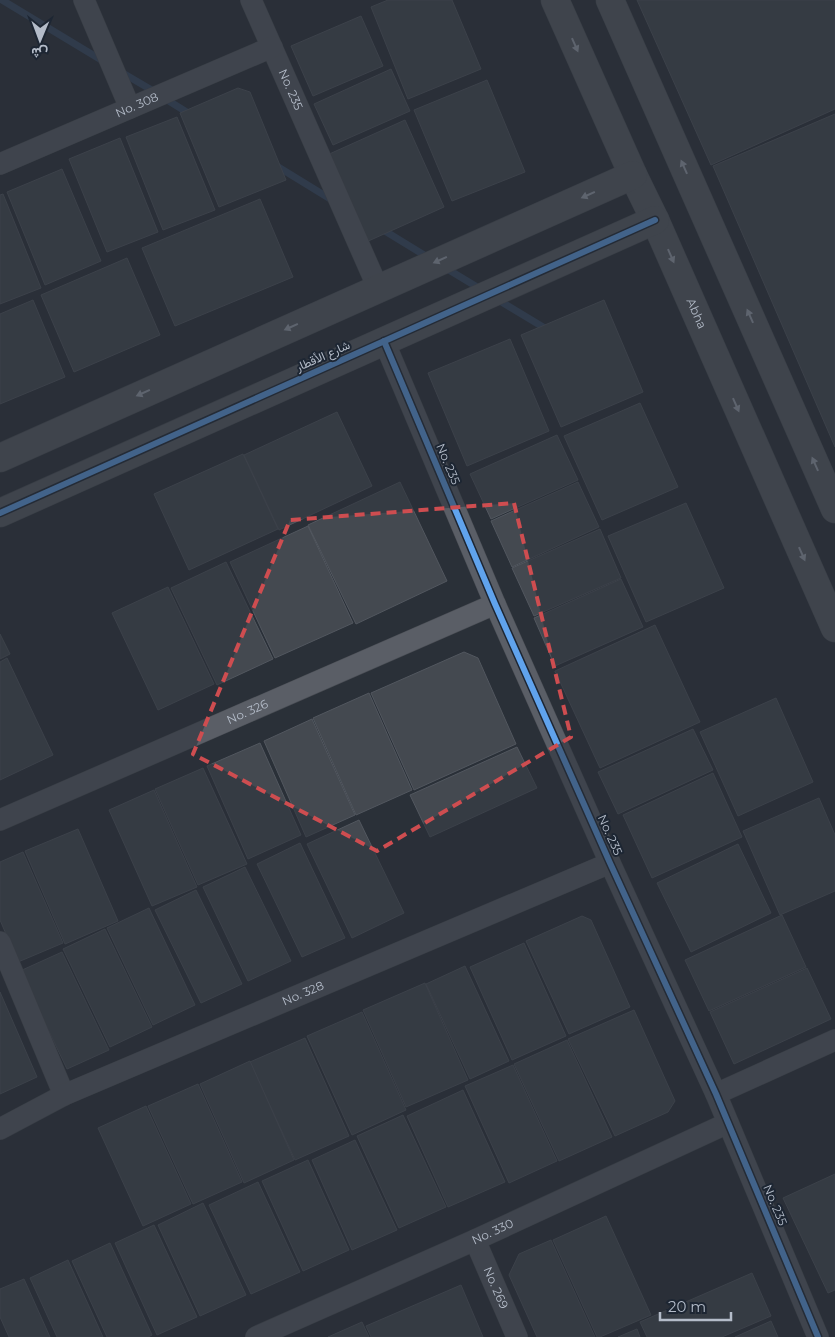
<svg xmlns="http://www.w3.org/2000/svg" width="835" height="1337" viewBox="0 0 835 1337" font-family="Montserrat,Vazirmatn,sans-serif">
<rect width="100%" height="100%" fill="#2a3038"/>
<g fill="none" stroke-linecap="round" stroke-linejoin="round">
<g stroke="#384963" stroke-width="7">
<path d="M2,0L103,61"/>
<path d="M121,72L155,92"/>
<path d="M164,98L193,116"/>
<path d="M275,165L332,200"/>
<path d="M380,228L429,258"/>
<path d="M444,267L482,290"/>
<path d="M495,298L548,330"/>
</g>
</g>
<g fill="#444950" stroke="#52575f">
<path d="M388,0H452L481,69L408,99L371,7Z"/>
<path d="M637,0H835V109L711,165Z"/>
<path d="M361,16L383,66L313,96L291,46Z"/>
<path d="M391,69L410,111L333,145L314,104Z"/>
<path d="M487,80L525,172L452,201L414,110Z"/>
<path d="M238,88L250,92L286,180L219,207L180,113Z"/>
<path d="M835,114V447L713,166Z"/>
<path d="M177,117L215,210L163,230L126,137Z"/>
<path d="M405,120L444,207L355,247L316,160Z"/>
<path d="M120,138L158,232L107,252L69,159Z"/>
<path d="M62,169L101,261L45,285L7,192Z"/>
<path d="M3,194L41,288L0,304V195Z"/>
<path d="M260,199L293,277L175,326L142,248Z"/>
<path d="M127,258L160,335L74,372L41,295Z"/>
<path d="M33,300L65,377L0,404V314Z"/>
<path d="M604,300L643,392L561,427L521,335Z"/>
<path d="M510,339L549,431L467,466L428,373Z"/>
<path d="M640,403L678,487L602,520L564,436Z"/>
<path d="M337,412L372,486L279,530L244,455Z"/>
<path d="M557,435L578,480L491,519L470,474Z"/>
<path d="M243,454L278,529L189,570L154,494Z"/>
<path d="M400,482L447,581L356,624L308,525Z"/>
<path d="M578,482L599,527L512,567L491,521Z"/>
<path d="M686,503L724,588L646,622L608,536Z"/>
<path d="M308,526L353,623L275,658L230,562Z"/>
<path d="M600,529L621,578L534,616L512,568Z"/>
<path d="M226,562L273,659L217,685L171,588Z"/>
<path d="M621,579L643,627L555,666L534,618Z"/>
<path d="M168,587L214,684L158,710L112,613Z"/>
<path d="M655,625L700,722L600,768L555,671Z"/>
<path d="M0,634L10,654L0,659Z"/>
<path d="M464,652L478,658L516,744L414,790L371,693Z"/>
<path d="M7,658L53,755L0,780V662Z"/>
<path d="M369,693L412,790L356,815L313,718Z"/>
<path d="M776,698L813,782L738,816L700,732Z"/>
<path d="M312,719L355,815L306,837L264,741Z"/>
<path d="M693,729L713,770L618,814L598,772Z"/>
<path d="M260,743L301,835L248,859L207,766Z"/>
<path d="M517,747L537,788L430,837L410,795Z"/>
<path d="M203,768L247,864L198,885L155,789Z"/>
<path d="M713,773L742,837L652,878L623,815Z"/>
<path d="M154,790L197,887L152,906L109,810Z"/>
<path d="M819,798L835,835V891L780,915L743,831Z"/>
<path d="M359,820L404,913L352,938L307,844Z"/>
<path d="M78,829L118,921L65,944L25,851Z"/>
<path d="M300,843L345,938L302,957L257,864Z"/>
<path d="M738,844L771,913L691,952L657,883Z"/>
<path d="M23,852L63,943L18,962L0,920V862Z"/>
<path d="M245,867L291,961L248,981L203,887Z"/>
<path d="M196,890L242,984L201,1003L155,910Z"/>
<path d="M149,908L195,1005L153,1025L107,928Z"/>
<path d="M782,915L806,967L709,1011L685,960Z"/>
<path d="M582,916L591,920L630,1007L569,1034L526,941Z"/>
<path d="M105,929L152,1027L110,1047L63,949Z"/>
<path d="M524,943L566,1036L512,1060L470,967Z"/>
<path d="M62,952L109,1050L67,1069L20,971Z"/>
<path d="M465,966L509,1061L470,1079L426,984Z"/>
<path d="M807,968L831,1019L734,1064L710,1012Z"/>
<path d="M425,983L468,1080L406,1107L363,1010Z"/>
<path d="M0,992L37,1077L0,1094Z"/>
<path d="M634,1010L675,1101L668,1112L615,1136L568,1039Z"/>
<path d="M362,1012L406,1110L352,1135L307,1036Z"/>
<path d="M305,1038L349,1136L295,1160L250,1062Z"/>
<path d="M567,1040L612,1137L559,1161L514,1064Z"/>
<path d="M250,1061L294,1160L244,1183L200,1084Z"/>
<path d="M513,1065L557,1161L509,1183L465,1086Z"/>
<path d="M198,1084L242,1182L193,1204L148,1106Z"/>
<path d="M463,1090L505,1182L448,1207L407,1116Z"/>
<path d="M146,1106L191,1204L143,1226L98,1128Z"/>
<path d="M403,1115L446,1207L399,1228L357,1136Z"/>
<path d="M355,1140L397,1230L352,1250L312,1160Z"/>
<path d="M308,1160L349,1250L303,1271L262,1181Z"/>
<path d="M835,1174V1290L828,1293L783,1198Z"/>
<path d="M258,1182L300,1272L251,1294L209,1205Z"/>
<path d="M203,1203L246,1295L200,1316L158,1225Z"/>
<path d="M606,1216L651,1315L600,1337H597L553,1240Z"/>
<path d="M154,1225L197,1317L157,1335L115,1243Z"/>
<path d="M551,1240L595,1337H537L509,1275L519,1254Z"/>
<path d="M110,1243L152,1335L148,1337H107L72,1261Z"/>
<path d="M68,1260L103,1337H57L30,1278Z"/>
<path d="M752,1273L771,1316L722,1337H647L640,1322Z"/>
<path d="M24,1279L50,1337H9L0,1317V1289Z"/>
<path d="M461,1285L483,1337H371L366,1326Z"/>
<path d="M771,1321L778,1337H735Z"/>
<path d="M362,1322L369,1337H328Z"/>
<path d="M637,1329L640,1337H618Z"/>
</g>
<g fill="none" stroke-linecap="round" stroke-linejoin="round">
<g stroke="#484c53" stroke-width="22">
<g id="street">
<path d="M84,0L130,108"/>
<path id="s1" d="M251,0L378,288"/>
<path id="s2" d="M0,164L272,47"/>
<path d="M384,341L495,604L610,863L716,1094L818,1337"/>
<path id="s3" d="M0,820L495,604"/>
<path d="M0,942L64,1095"/>
<path d="M716,1094L835,1040"/>
<path id="s4" d="M0,1129L64,1095L610,863"/>
<path id="s5" d="M475,1240L517,1337"/>
<path id="s6" d="M256,1337L475,1240L728,1123"/>
</g>
</g>
<g stroke="#484c53" stroke-width="29">
<g id="secondary">
<path id="s7" d="M555,0L633,175L655,220L835,628"/>
<path d="M610,0L835,509"/>
<path d="M0,458L633,175"/>
<path d="M0,513L655,220"/>
</g>
</g>
<use href="#street" stroke="#5a5e66" stroke-width="21"/>
<use href="#secondary" stroke="#595d64" stroke-width="28"/>
<g stroke="#1d2633" stroke-width="9">
<g id="cycleway">
<path d="M384,341L495,604L610,863L716,1094L818,1337"/>
<path d="M0,513L655,220"/>
</g>
</g>
<use href="#cycleway" stroke="#60a3ed" stroke-width="6"/>
</g>
<defs><path id="oneway-solid" d="M-6-.8H1V-3.2L6.5 0L1 3.2V.8H-6Z" transform="scale(1.25)"/></defs>
<g fill="#9da4b0">
<use href="#oneway-solid" transform="translate(575 45) rotate(66)"/>
<use href="#oneway-solid" transform="translate(684 167) rotate(-114)"/>
<use href="#oneway-solid" transform="translate(588 195) rotate(156)"/>
<use href="#oneway-solid" transform="translate(671 256) rotate(66)"/>
<use href="#oneway-solid" transform="translate(440 260) rotate(156)"/>
<use href="#oneway-solid" transform="translate(750 316) rotate(-114)"/>
<use href="#oneway-solid" transform="translate(291 327) rotate(156)"/>
<use href="#oneway-solid" transform="translate(143 393) rotate(156)"/>
<use href="#oneway-solid" transform="translate(736 405) rotate(66)"/>
<use href="#oneway-solid" transform="translate(815 464) rotate(-114)"/>
<use href="#oneway-solid" transform="translate(802 554) rotate(66)"/>
</g>
<path d="M0 0H835V1337H0ZM514,503L571,737L377,851L193,754L290,520Z" fill="#2a3038" fill-opacity=".55" fill-rule="evenodd"/>
<path fill="none" stroke="#ce4d50" stroke-width="4" stroke-dasharray="10 6" stroke-linejoin="round" d="M514,503L571,737L377,851L193,754L290,520Z"/>
<g text-anchor="middle" stroke-width="4" stroke-linejoin="round" paint-order="stroke">
<g font-size="12" fill="#b4bcc9" stroke="#1d2633">
<text dy="4" stroke="none"><textPath href="#s1" startOffset="98">No. 235</textPath></text>
<text dy="4" stroke="none"><textPath href="#s2" startOffset="149">No. 308</textPath></text>
<text dy="4" stroke="none"><textPath href="#s7" startOffset="344">Abha</textPath></text>
<text transform="translate(323 356) rotate(-24)" y="4">شارع الأقطار</text>
<text transform="translate(448 464) rotate(67)" y="4">No. 235</text>
<text dy="4" stroke="none"><textPath href="#s3" startOffset="270">No. 326</textPath></text>
<text transform="translate(610 835) rotate(66)" y="4">No. 235</text>
<text dy="4" stroke="none"><textPath href="#s4" startOffset="332">No. 328</textPath></text>
<text transform="translate(775 1205) rotate(67)" y="4">No. 235</text>
<text dy="4" stroke="none"><textPath href="#s6" startOffset="259">No. 330</textPath></text>
<text dy="4" stroke="none"><textPath href="#s5" startOffset="52">No. 269</textPath></text>
</g>
</g>
<g transform="translate(40 40) rotate(181)" stroke="#1d2633" stroke-width="4" paint-order="stroke">
<path d="M0-4L9 19L0 12L-9 19Z" fill="#b4bcc9"/>
<text y="-8" font-size="14" font-weight="bold" text-anchor="middle" fill="#b4bcc9">ش</text>
</g>
<path d="M660 1312v8h71v-8" fill="none" stroke="#b4bcc9" stroke-width="2.5"/>
<text x="668" y="1312" font-size="15" fill="#b4bcc9" stroke="#1d2633" stroke-width="4" paint-order="stroke">20 m</text>
</svg>
